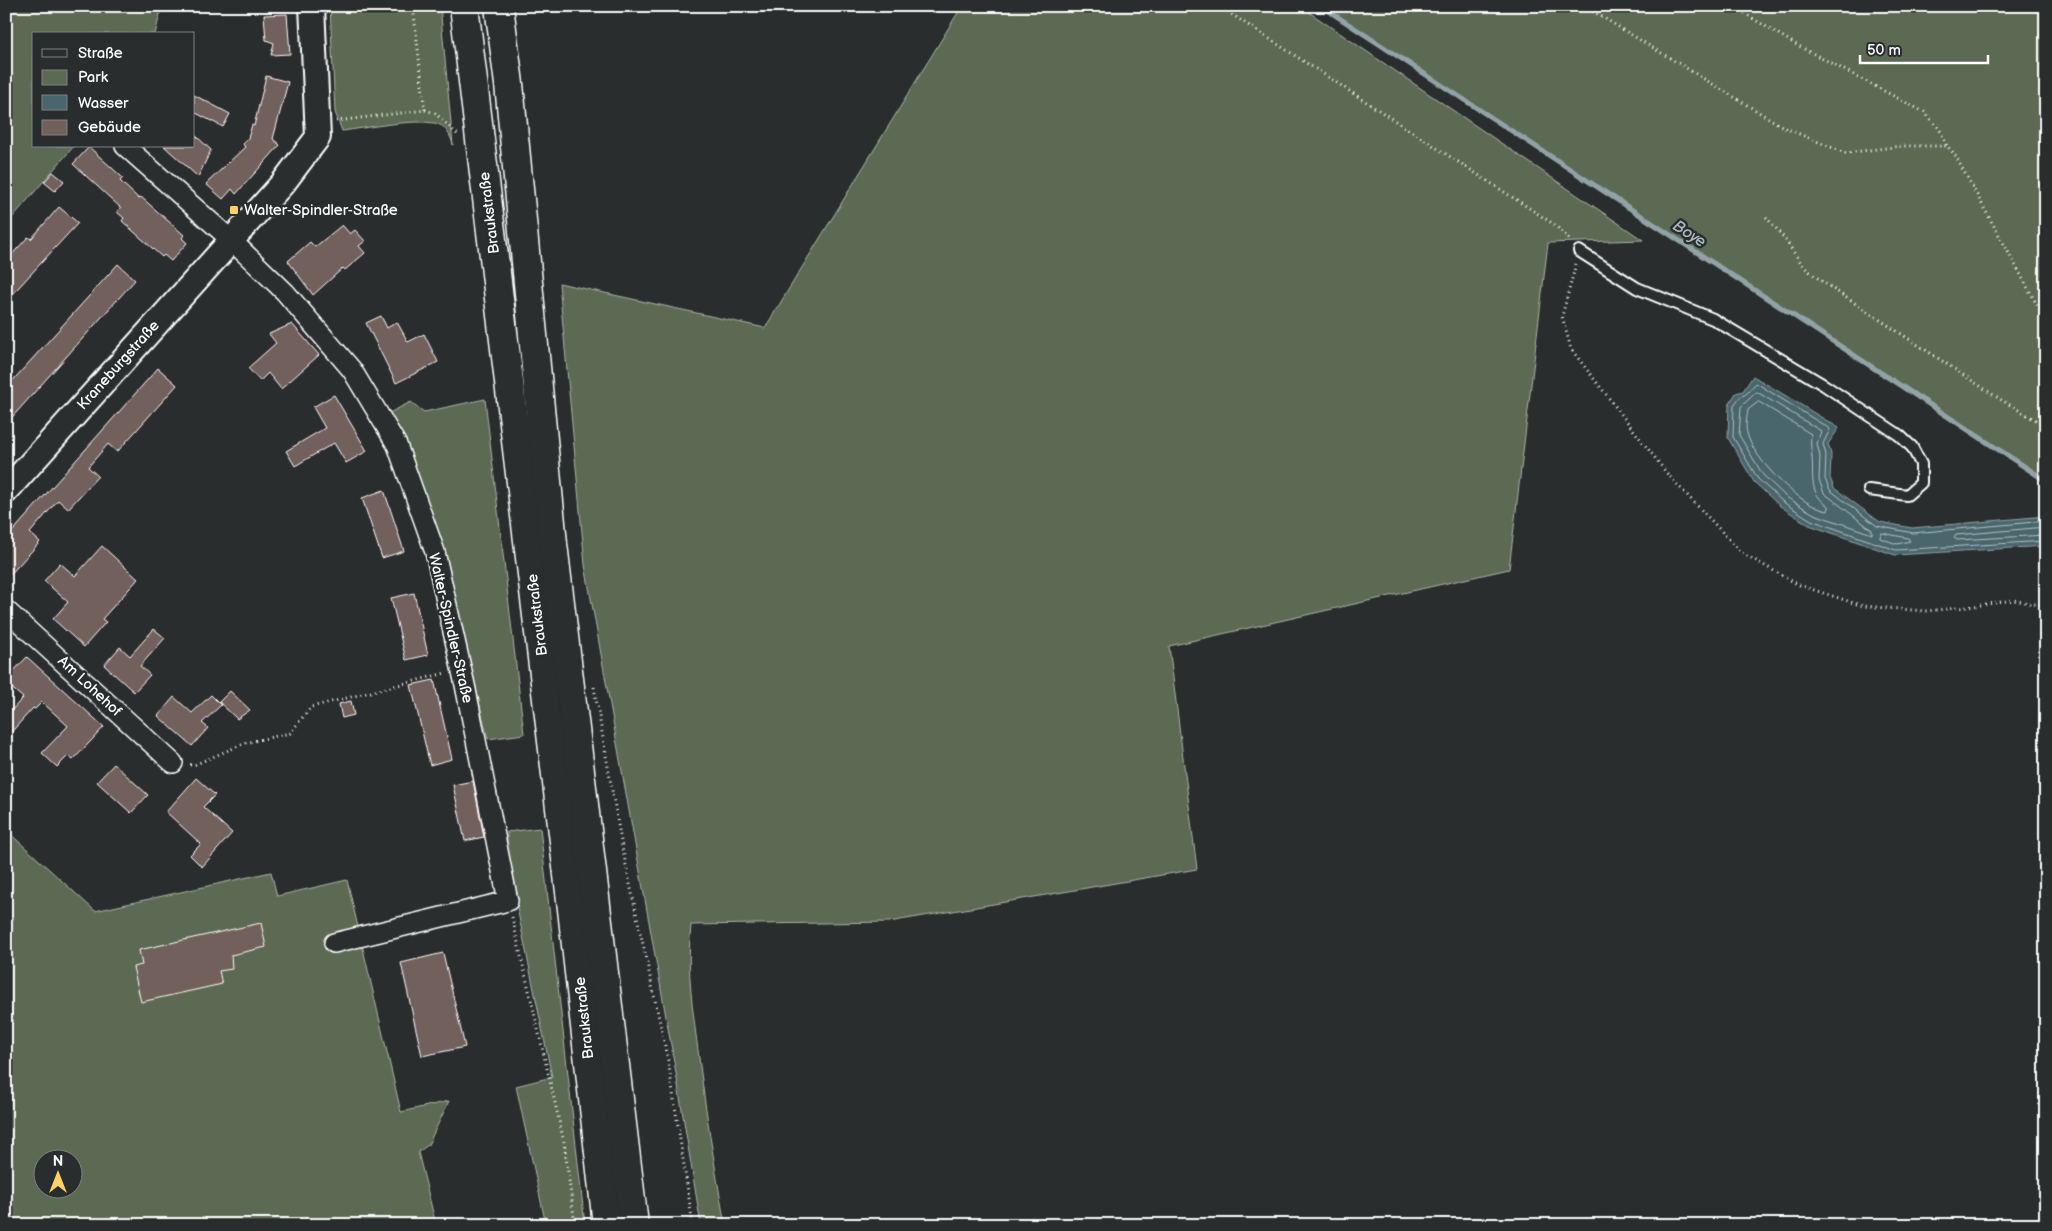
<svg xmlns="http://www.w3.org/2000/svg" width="2052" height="1231" viewBox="0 0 2052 1231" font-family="'Balsamiq Sans',sans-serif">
<rect width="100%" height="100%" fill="#2a2d2e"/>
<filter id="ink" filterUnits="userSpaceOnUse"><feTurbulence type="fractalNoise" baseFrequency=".02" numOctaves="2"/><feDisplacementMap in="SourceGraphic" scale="10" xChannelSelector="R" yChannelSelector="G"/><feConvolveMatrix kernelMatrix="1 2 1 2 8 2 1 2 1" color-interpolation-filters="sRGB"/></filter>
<g filter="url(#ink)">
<g fill="#5b6a52" stroke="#adb4a8" fill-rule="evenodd">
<path d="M6,6H162L155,34H34V146H74L6,225Z"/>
<path d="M330,6H440L453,145C451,136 445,124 434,123C410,119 367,128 342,131L335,112Z"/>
<path d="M962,6H1300L1643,240L1548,243L1509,569L1169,646L1197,869L889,922L691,925C686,972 693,1011 699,1058C706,1114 715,1169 725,1225H701L675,1067L585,565L559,283L765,328Z"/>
<path d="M1320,6H2046V478Z"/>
<path d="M485,399L524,734L488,739C460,626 445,516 389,413L411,402L424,412Z"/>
<path d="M540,828L585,1225H546L516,1086L552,1077L507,859V832Z"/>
<path d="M6,830L95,911L271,872L277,896L347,880L401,1112L449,1101L428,1145L418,1152L436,1225H6ZM42,1158H72V1188H42Z"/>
</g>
<path fill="#48666c" stroke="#91a3a7" d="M1753,376L1839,428L1828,444L1831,454L1830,478L1834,488L1880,522L1912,528L2046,516V546L1895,555L1809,525L1780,506L1754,482L1728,438L1729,404L1736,393L1743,391Z"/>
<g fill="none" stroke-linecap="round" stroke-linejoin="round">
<g stroke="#b6c2c4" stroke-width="1">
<path d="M1757,392L1821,431L1817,444L1820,456L1819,480L1824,493L1872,530V534L1814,514L1786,497L1763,475L1739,435L1741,407Z"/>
<path d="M1759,402L1811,434C1810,442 1811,448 1812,457C1814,480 1808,491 1829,507L1828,511C1802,508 1752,458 1747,433C1745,426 1747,417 1748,410Z"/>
<path d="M2046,521L1913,533L1877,526L1830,490L1825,479L1826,455L1823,444L1830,429L1756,383L1746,394L1740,397L1734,405L1733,437L1758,479L1783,502L1811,520L1896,550L2046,541"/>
<path d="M2046,527L1956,535L1954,538L1957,540L2046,535"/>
<path d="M1882,533L1908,538L1910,541L1897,544L1880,538Z"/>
</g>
<path stroke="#91a3a7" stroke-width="5" d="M1321,6L2046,481"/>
</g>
<g fill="#72605b" stroke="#fff">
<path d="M287,14L290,54L271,55L274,43L266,40L264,15Z"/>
<path d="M266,76L288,82L273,139L280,145L236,194L232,189L223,199L206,184L245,147L243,144L248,138L252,125L254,126Z"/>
<path d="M194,95L230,114L223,127L194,112Z"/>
<path d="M194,134L211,150L198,177L164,146H194Z"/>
<path d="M89,147L123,178L120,181L139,199L141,197L184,235L182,238L187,243L171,261L164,255L162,257L122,221L124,218L117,212L121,208L73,164Z"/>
<path d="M53,172L64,181L55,191L44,182Z"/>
<path d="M59,207L78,223L6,301V261L28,237L31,239Z"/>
<path d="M342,225L350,234L355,230L365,241L359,246L365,253L345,270L343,268L313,295L288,261L310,242L315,247Z"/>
<path d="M118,264L135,280L6,424V388Z"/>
<path d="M381,316L387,328L397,322L408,342L424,334L438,362L396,383L366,323Z"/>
<path d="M292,324L319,355L281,389L268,373L260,381L248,368L276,343L269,334Z"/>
<path d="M158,368L177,385L117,452L108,444L88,467L98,476L68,509L58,500L30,533L40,542L6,579V539Z"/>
<path d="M334,395L367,451L346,463L334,443L295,466L286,451L325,428L313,407Z"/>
<path d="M384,490L404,551L382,558L362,498Z"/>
<path d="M102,546L138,579L102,619L106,622L84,647L53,619L68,602L44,581L60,563L75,576Z"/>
<path d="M414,593L428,655L406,660L391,598Z"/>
<path d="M154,629L165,638L140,666L150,675L134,692L104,665L120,647L130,656Z"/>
<path d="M27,657L104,727L73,760L68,756L57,767L42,753L68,726L42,702L35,709L33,708L6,738V716L23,698L6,683V679Z"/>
<path d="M434,680L452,759L430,765L411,685Z"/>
<path d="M230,691L250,710L237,719L219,702Z"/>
<path d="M211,695L221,705L202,723L208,728L192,746L158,716L174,697L192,713Z"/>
<path d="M351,701L354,715L342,718L339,704Z"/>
<path d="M114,764L148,795L131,813L97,782Z"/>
<path d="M196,778L215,795L203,807L232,833L202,867L190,855L201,844L166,812Z"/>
<path d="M473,781L484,837L465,841L453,785Z"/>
<path d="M261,923L266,947L231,955L232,969L219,971L222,984L141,1002L133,967L142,965L139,950Z"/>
<path d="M443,953L465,1047L422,1056L401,963Z"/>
</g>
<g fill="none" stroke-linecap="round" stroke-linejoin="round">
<g stroke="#fff" stroke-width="14">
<path id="service" d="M1579,251L1637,288L1713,319L1824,385L1899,435L1912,447L1921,464V483L1907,495L1869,490"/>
</g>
<g stroke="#fff" stroke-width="22">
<g id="minor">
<path d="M125,146L230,239L285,292L352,370L397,445L435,552L465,685L508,901L334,943"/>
<path d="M6,610L173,763"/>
</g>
</g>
<g stroke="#fff" stroke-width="28">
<path id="tertiary" d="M6,491L283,183L318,137L312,6"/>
</g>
<g stroke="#fff" stroke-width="31">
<g id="primary">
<path d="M464,6L571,900L607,1225"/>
<path d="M499,6L509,84L553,544L634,1225"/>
</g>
</g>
<g stroke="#fff" stroke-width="3" stroke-dasharray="1 4" stroke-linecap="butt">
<path d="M1219,6L1555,225L1571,241"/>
<path d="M1584,6L1785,128L1845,153L1902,146H1947L1955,155L2046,321"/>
<path d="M1737,6L1747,15L1795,44L1924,112L1939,128L1947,146"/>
<path d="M425,110L435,113L458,135"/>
<path d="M336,121L425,110L413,6"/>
<path d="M1766,217L1781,234L1804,267L1824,283L2003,401L2046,426"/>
<path d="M1576,264L1562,316L1571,349L1669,476L1742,553L1799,585L1863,606L1925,611L1968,607L2013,600L2046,606"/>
<path d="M594,687L622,847L668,1060L693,1225"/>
<path d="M190,765H194L245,743L290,733L311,707L446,673"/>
<path d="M512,917L564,1142L575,1225"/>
</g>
<use href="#service" stroke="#2a2d2e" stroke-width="10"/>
<use href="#minor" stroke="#2a2d2e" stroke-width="19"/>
<use href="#tertiary" stroke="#2a2d2e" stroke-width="24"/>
<use href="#primary" stroke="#2a2d2e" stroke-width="28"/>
</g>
</g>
<rect fill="#ffd166" stroke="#2a2d2e" stroke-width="2" x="229" y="205" width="10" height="10" rx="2.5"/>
<g text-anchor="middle" stroke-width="5" stroke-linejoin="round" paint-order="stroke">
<g font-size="15" fill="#fff" stroke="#2a2d2e" text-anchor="start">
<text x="244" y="215">Walter-Spindler-Straße</text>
</g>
<g font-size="15" fill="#fff" stroke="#2a2d2e">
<text transform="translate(489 213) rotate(-97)" y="5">Braukstraße</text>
<text transform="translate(118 365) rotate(-48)" y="5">Kraneburgstraße</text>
<text transform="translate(537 615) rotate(-97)" y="5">Braukstraße</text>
<text transform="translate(451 628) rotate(77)" y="5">Walter-Spindler-Straße</text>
<text transform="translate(90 686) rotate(43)" y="5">Am Lohehof</text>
<text transform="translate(584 1018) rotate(-96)" y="5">Braukstraße</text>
</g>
<g font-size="16" font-style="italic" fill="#adbabd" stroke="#2a2d2e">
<text transform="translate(1690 233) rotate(33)" y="6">Boye</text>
</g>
</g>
<rect width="2052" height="1231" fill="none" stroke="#2a2d2e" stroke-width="25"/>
<rect x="12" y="12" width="2027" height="1206" fill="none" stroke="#fff" stroke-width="2" filter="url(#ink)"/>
<rect x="32" y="32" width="162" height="115" fill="#2a2d2e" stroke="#7f8182"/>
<rect x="42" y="49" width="25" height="8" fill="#2a2d2e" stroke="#7f8182"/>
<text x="78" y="58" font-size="15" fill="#ffffff">Straße</text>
<rect x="42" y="70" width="25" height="15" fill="#5b6a52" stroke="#7f8182"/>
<text x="78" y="82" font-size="15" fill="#ffffff">Park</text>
<rect x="42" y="95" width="25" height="15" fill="#48666c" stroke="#7f8182"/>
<text x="78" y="108" font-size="15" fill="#ffffff">Wasser</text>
<rect x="42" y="120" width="25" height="15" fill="#72605b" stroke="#7f8182"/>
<text x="78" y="132" font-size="15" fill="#ffffff">Gebäude</text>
<g transform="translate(58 1174)"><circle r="24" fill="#2a2d2e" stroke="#7f8182"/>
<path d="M0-4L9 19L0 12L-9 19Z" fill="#ffd166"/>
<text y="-8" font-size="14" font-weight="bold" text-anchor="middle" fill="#ffffff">N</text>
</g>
<path d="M1860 55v8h128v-8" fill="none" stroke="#ffffff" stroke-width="2.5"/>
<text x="1867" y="55" font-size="15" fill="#ffffff" stroke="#2a2d2e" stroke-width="4" paint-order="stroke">50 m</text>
</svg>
